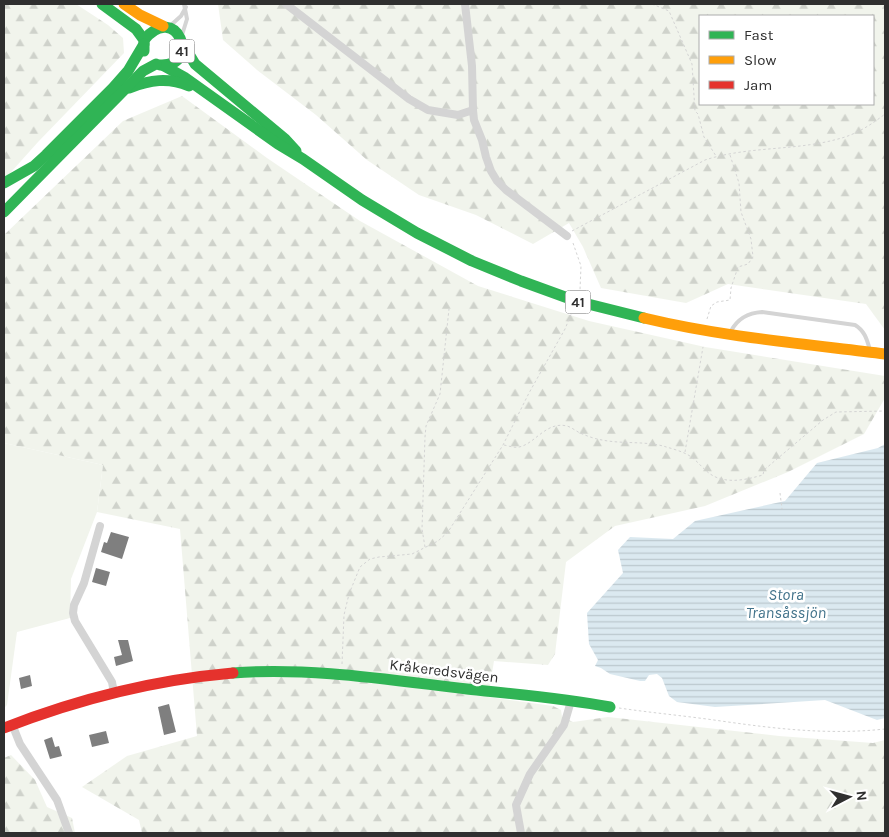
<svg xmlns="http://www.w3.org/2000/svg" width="889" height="837" viewBox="0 0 889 837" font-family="Karla,sans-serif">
<defs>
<pattern id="forest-firs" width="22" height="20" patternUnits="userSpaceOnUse" patternTransform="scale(1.25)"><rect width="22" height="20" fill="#f1f4ec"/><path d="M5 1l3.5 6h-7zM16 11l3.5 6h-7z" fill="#cfd2cb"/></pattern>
<pattern id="water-rules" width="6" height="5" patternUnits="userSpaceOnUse" patternTransform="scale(1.25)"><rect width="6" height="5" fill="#dbe9f0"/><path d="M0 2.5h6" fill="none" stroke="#bcc8ce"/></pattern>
</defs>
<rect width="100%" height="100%" fill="#fff"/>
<path fill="#f1f4ec" d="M4,443L103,465L97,512L71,579L70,618L17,632L7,705L4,708Z"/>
<g fill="url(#forest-firs)" fill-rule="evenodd">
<path d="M4,4H76L108,25L123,38L124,53L38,142L4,180Z"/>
<path d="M218,4H885V330L866,304L728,284L686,303L601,288L583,247L569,223L533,244L476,215L419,195L367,160L316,115L257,70L223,40ZM700,16H873V104H700Z"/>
<path d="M182,96L267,158L360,221L478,286L589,321L705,347L885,376V398L864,434L788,472L705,506L615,526L566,562L555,654L548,665L494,661L488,697L553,706L561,710L562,717L573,722L608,717L779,736L873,743L885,740V833H142L139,820L82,787L127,756L197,736L180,529L97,512L103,465L4,443V235L123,121Z"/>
<path d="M11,755L35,780L47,807L72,818L75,833H4V758Z"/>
</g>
<path fill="url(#water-rules)" d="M885,444V718L877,720L825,700L715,707L677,702L669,696L662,678L657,674L649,675L645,681H640L610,674L601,668L595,666L598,660L589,644L587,613L623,573L618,550L630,537L673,539L695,521L785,501L817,463L878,448Z"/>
<g fill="#7f7f7f">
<path d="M111,532L129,537L122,559L101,552L104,542L107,543Z"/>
<path d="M96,568L110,572L106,586L92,582Z"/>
<path d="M118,640H128L133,661L116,666L114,657L122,655Z"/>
<path d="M30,675L32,686L21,689L19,678Z"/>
<path d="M169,704L176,732L164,735L158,707Z"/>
<path d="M106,731L109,743L92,747L89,735Z"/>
<path d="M52,737L55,747L59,746L62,756L50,759L44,740Z"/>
</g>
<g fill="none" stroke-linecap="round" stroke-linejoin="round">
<g stroke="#d4d4d4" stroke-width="1" stroke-dasharray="2.5 2.5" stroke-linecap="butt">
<path d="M652,4L669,11L692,64L695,111L698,114L704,137L716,156"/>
<path d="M572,231L705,160C748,146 795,151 838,139C855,135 871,125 885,114"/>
<path d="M573,243L581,266L580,290"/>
<path d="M707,319L711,306L717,302L730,300L731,288L738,267L748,264L753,257L751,239L741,212L739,183L730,155"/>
<path d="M504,445C509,446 514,448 519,447C535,444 546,421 567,426C571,427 576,431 580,433C587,436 595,439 602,440C622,444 643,441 663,446C673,449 686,452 694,459C702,466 707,474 718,478C733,483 748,479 763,475L764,470L823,420L836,412L885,411"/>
<path d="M685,452L703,347"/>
<path d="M780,493L782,509"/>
<path d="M425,547L422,529L425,437L426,426L440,394L449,309"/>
<path d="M342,664L344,615L349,594L360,567L370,559L379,557L412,554L438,541L448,532L503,445L529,393L565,329L572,312"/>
<path d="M619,708C653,713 687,716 721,721C777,729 829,735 885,729"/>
</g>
<g stroke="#d4d4d4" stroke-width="4">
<path d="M171,25L181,16L186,7"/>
<path d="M182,35L187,19L184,4"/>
<path d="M731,331C738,318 748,313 762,312L855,325C865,331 867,340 870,350"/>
</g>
<g stroke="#d4d4d4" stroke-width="8">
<path d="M286,4L409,99L428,110L458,115L473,110L474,120L482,140L486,157L491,171L497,181L506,190L567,236"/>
<path d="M465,4L472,66L473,110"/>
<path d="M100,526L84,583L74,605L73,613L75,621L112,682L114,693"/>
<path d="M12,724L20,744L57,800L69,833"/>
<path d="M521,833L516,805L530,774L564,725L571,701"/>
</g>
<g stroke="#30b455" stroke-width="11">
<path d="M102,4L136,29L144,40V51"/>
<path d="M144,40C176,0 203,67 160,65"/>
<path d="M183,44L195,64L285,139L296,151"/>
<path d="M164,66L184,77L278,144L303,159L362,200L417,233L472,261L521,281L576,301L644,318"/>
<path d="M129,88C150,80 168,77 189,86"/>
<path d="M4,183L34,166L46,155L113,88L128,71L144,44"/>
<path d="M4,212L143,71L156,64"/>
<path d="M233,673C310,667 390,680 467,689C515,694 563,698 610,707"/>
</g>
<g stroke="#ff9f0a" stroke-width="11">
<path d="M124,4L140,15L163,26"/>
<path d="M644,318C723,337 805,344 885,354"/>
</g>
<path stroke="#e5322d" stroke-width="11" d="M4,728C78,699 153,680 233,673"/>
</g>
<g text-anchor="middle" stroke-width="5" stroke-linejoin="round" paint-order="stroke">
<g fill="#fff" stroke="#6d6d6d" stroke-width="1">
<rect x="169.5" y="39.5" width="25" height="23" rx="4"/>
<rect x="565.5" y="290.5" width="25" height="23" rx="4"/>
</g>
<g font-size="14" font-weight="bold" fill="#2f2f2f">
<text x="182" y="56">41</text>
<text x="578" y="307">41</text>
</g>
<g font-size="15" fill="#2f2f2f" stroke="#fff">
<text transform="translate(444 671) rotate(7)" y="5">Kråkeredsvägen</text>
</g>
<g font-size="16" font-style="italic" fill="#42738b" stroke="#fff">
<text x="786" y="600">Stora<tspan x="786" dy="18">Transåssjön</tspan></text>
</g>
</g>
<rect width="889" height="837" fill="none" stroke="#2f2f2f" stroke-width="10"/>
<rect x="699" y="15" width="175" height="90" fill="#ffffff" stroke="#acacac"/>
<rect x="709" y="31" width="25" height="8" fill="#30b455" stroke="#acacac"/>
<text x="744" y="40" font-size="15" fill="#2f2f2f">Fast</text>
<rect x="709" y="56" width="25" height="8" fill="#ff9f0a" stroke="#acacac"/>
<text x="744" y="65" font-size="15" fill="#2f2f2f">Slow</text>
<rect x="709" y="81" width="25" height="8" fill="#e5322d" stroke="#acacac"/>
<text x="744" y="90" font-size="15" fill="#2f2f2f">Jam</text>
<g transform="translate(849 797) rotate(84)" stroke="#ffffff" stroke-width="4" paint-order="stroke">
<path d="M0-4L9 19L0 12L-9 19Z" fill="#2f2f2f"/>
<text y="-8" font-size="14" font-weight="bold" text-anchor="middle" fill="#2f2f2f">N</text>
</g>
</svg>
